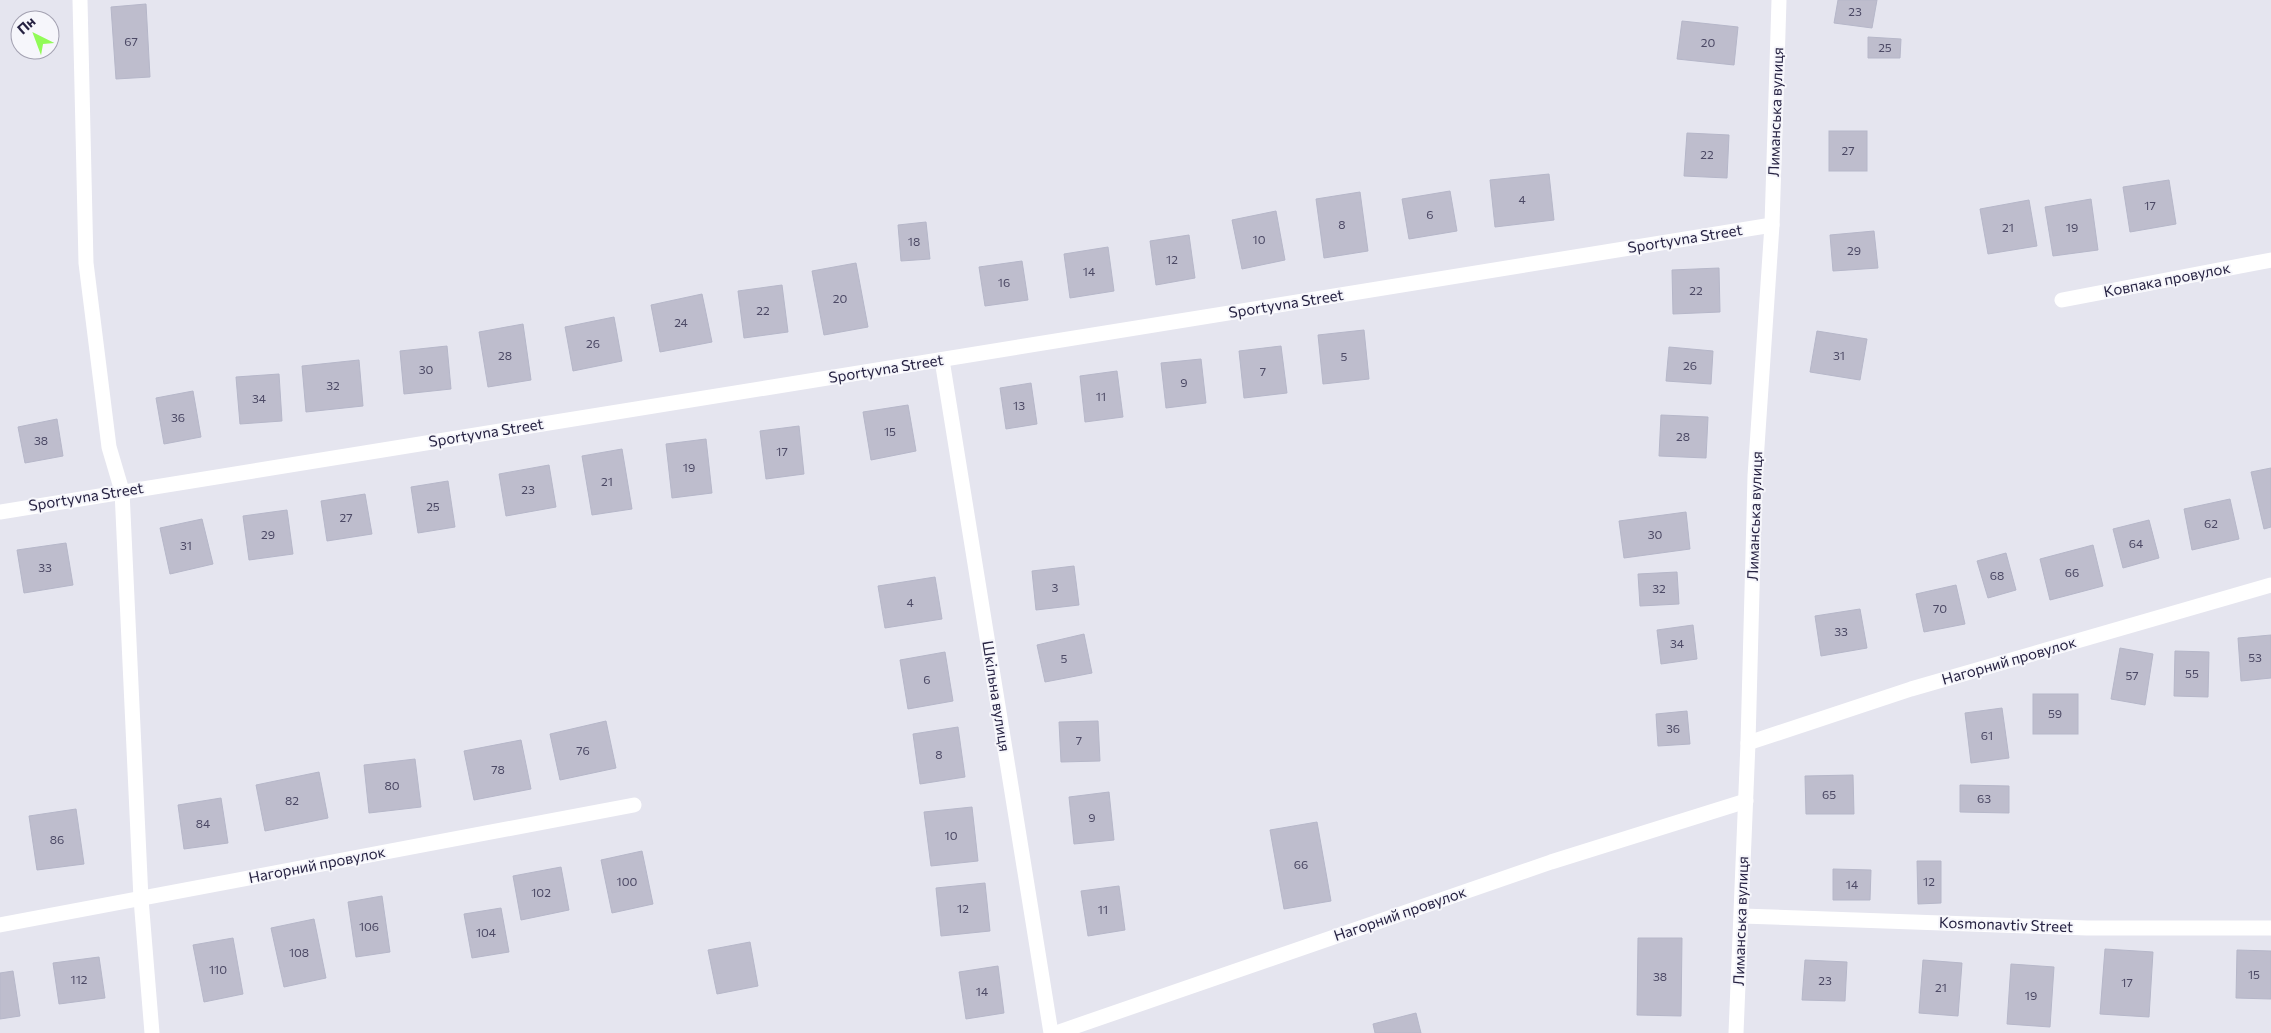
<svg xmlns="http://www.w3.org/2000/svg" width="2271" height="1033" viewBox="0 0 2271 1033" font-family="Commissioner,sans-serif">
<rect width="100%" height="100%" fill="#e5e5ef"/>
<g fill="#bebdcd" stroke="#b6b7c9">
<path d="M1838,0H1877L1872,28L1834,23Z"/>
<path d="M146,4L150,77L116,79L111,7Z"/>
<path d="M1682,21L1738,27L1734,65L1677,59Z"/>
<path d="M1868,37L1901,39L1900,58H1868Z"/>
<rect x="1829" y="131" width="38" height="40"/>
<path d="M1687,133L1729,135L1727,178L1684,176Z"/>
<path d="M1549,174L1554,220L1495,227L1490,180Z"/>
<path d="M2169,180L2176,224L2130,232L2123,187Z"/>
<path d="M1450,191L1457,231L1409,239L1402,199Z"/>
<path d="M1360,192L1368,251L1324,258L1316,199Z"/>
<path d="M2091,199L2098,250L2053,256L2045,207Z"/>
<path d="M2029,200L2037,246L1988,254L1980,209Z"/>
<path d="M1276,211L1285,260L1242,269L1232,220Z"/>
<path d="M926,222L930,259L901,261L898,225Z"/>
<path d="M1874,231L1878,268L1833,271L1830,235Z"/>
<path d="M1189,235L1195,278L1156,285L1150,241Z"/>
<path d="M1108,247L1114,291L1070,298L1064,254Z"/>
<path d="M1022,261L1028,300L985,306L979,267Z"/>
<path d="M856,263L868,327L824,335L812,271Z"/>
<path d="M1719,268L1720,312L1673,314L1672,270Z"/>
<path d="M782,285L788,332L744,338L738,291Z"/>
<path d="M702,294L712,342L660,352L651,305Z"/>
<path d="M614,317L622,361L573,371L565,327Z"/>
<path d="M523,324L531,380L488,387L479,332Z"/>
<path d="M1364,330L1369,379L1323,384L1318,335Z"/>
<path d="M1817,331L1867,339L1860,380L1810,372Z"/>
<path d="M447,346L451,389L404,394L400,351Z"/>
<path d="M1281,346L1287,393L1244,398L1239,351Z"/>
<path d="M1669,347L1713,351L1711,384L1666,381Z"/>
<path d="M1201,359L1206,403L1166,408L1161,363Z"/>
<path d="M359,360L363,406L306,412L302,366Z"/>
<path d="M1117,371L1123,417L1085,422L1080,376Z"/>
<path d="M279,374L282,421L240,424L236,377Z"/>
<path d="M1031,383L1037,424L1006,429L1000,388Z"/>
<path d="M193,391L201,437L164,444L156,398Z"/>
<path d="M908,405L916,451L871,460L863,412Z"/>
<path d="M1661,415L1708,417L1706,458L1659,456Z"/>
<path d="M57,419L63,456L25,463L18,427Z"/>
<path d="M799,426L804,474L766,479L760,431Z"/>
<path d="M706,439L712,493L672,498L666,444Z"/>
<path d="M622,449L632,509L592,515L582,456Z"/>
<path d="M549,465L556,507L506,516L499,474Z"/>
<path d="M2271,468V527L2264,529L2251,472Z"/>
<path d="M448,481L455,527L418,533L411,487Z"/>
<path d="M365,494L372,534L327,541L321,501Z"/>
<path d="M2230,499L2239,539L2192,550L2184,509Z"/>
<path d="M287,510L293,554L249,560L243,516Z"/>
<path d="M1686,512L1690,549L1624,558L1619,521Z"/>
<path d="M202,519L213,564L170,574L160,528Z"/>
<path d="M2149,520L2159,558L2123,568L2113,529Z"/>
<path d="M66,543L73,585L24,593L17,550Z"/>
<path d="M2093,545L2103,586L2050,600L2040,559Z"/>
<path d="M2006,553L2016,590L1988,598L1977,561Z"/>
<path d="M1074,566L1079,605L1036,610L1032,571Z"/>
<path d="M1677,572L1679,604L1640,606L1638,574Z"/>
<path d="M935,577L942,619L885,628L878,586Z"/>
<path d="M1956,585L1965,624L1924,632L1916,594Z"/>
<path d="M1860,609L1867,648L1821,656L1815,616Z"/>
<path d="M1693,625L1697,659L1661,664L1657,630Z"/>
<path d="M1084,634L1092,673L1045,682L1037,645Z"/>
<path d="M2271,635V678L2241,681L2238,638Z"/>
<path d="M2120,648L2153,654L2145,705L2111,699Z"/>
<path d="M2175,651L2209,652L2208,697L2174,696Z"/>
<path d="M945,652L953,701L908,709L900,660Z"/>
<rect x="2033" y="694" width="45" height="40"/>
<path d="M2002,708L2009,758L1971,763L1965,713Z"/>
<path d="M1687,711L1690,744L1658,746L1656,714Z"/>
<path d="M606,721L616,768L560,780L550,734Z"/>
<path d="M1098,721L1100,761L1061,762L1059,722Z"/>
<path d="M958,727L965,777L920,784L913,734Z"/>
<path d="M521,740L531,789L474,800L464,751Z"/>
<path d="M415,759L421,807L369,813L364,765Z"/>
<path d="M319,772L328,818L265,831L256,785Z"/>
<path d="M1853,775L1854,814H1806L1805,776Z"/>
<path d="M1960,785L2009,786V813L1960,812Z"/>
<path d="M1109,792L1114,840L1074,844L1069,797Z"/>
<path d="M221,798L228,843L184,849L178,805Z"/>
<path d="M972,807L978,861L931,866L924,812Z"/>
<path d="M76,809L84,864L37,870L29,816Z"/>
<path d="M1317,822L1331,901L1284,909L1270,830Z"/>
<path d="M642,851L653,904L612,913L601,860Z"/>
<path d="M1917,861H1941V903L1918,904Z"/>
<path d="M561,867L569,910L521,920L513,876Z"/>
<path d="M1833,869L1871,870L1870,900H1833Z"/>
<path d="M985,883L990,931L941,936L936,888Z"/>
<path d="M1119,886L1125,930L1088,936L1081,891Z"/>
<path d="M382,896L390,952L356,957L348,902Z"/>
<path d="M501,908L509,952L472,958L464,914Z"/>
<path d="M314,919L326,978L284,987L271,928Z"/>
<path d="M233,938L243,994L204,1002L193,945Z"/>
<path d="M1638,938H1682L1681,1016L1637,1015Z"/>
<path d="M750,942L758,986L717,994L708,950Z"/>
<path d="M2105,949L2153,952L2149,1017L2100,1014Z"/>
<path d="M2237,950L2271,951V999L2236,998Z"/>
<path d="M99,957L105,998L59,1004L53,963Z"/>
<path d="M1805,960L1847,962L1845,1001L1802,1000Z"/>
<path d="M1923,960L1962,963L1958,1016L1919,1013Z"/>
<path d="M2011,964L2054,967L2050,1027L2007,1024Z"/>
<path d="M998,966L1004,1013L966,1019L959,972Z"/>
<path d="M13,971L20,1016L0,1019V973Z"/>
<path d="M1416,1013L1421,1033H1375L1373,1024Z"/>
</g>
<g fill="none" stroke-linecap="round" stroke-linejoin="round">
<g stroke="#fff" stroke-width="15">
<path d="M80,0L86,263L109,447L122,491L141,899L152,1033"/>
<path d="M2062,300L2271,260"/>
<path d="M942,360L1051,1033"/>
<path d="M0,512L1772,225"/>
<path d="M1748,743L1911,689L2271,585"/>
<path d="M1742,916L2087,928H2271"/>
<path d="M0,925L634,805"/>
<path d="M1056,1033L1551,862L1746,801"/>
<path d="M1736,1033L1748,743L1755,476L1772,225L1779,0"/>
</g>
</g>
<g text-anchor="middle" stroke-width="4" stroke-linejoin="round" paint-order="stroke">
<g font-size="12" fill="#4c4965">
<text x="1855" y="16">23</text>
<text x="131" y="46">67</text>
<text x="1708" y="47">20</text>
<text x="1885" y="52">25</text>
<text x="1848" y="155">27</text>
<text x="1707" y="159">22</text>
<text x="1522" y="204">4</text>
<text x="2150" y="210">17</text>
<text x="1430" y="219">6</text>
<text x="1342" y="229">8</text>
<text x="2008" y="232">21</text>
<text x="2072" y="232">19</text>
<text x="1259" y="244">10</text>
<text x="914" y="246">18</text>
<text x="1854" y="255">29</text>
<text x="1172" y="264">12</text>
<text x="1089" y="276">14</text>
<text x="1004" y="287">16</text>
<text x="1696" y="295">22</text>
<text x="840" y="303">20</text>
<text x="763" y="315">22</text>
<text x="681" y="327">24</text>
<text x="593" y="348">26</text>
<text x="505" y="360">28</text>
<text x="1839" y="360">31</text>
<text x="1344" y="361">5</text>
<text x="1690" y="370">26</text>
<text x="426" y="374">30</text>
<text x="1263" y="376">7</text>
<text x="1184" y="387">9</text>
<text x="333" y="390">32</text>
<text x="1101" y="401">11</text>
<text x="259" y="403">34</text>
<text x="1019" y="410">13</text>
<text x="178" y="422">36</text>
<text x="890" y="436">15</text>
<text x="1683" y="441">28</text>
<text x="41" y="445">38</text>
<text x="782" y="456">17</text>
<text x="689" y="472">19</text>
<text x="607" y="486">21</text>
<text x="528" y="494">23</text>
<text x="433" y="511">25</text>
<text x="346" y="522">27</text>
<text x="2211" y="528">62</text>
<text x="268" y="539">29</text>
<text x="1655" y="539">30</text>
<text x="2136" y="548">64</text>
<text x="186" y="550">31</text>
<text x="45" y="572">33</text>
<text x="2072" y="577">66</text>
<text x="1997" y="580">68</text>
<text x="1055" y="592">3</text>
<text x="1659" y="593">32</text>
<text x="910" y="607">4</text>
<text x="1940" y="613">70</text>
<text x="1841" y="636">33</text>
<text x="1677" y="648">34</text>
<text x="2255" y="662">53</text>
<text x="1064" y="663">5</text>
<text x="2192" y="678">55</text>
<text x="2132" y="680">57</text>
<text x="927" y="684">6</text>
<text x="2055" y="718">59</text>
<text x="1673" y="733">36</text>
<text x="1987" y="740">61</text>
<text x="1079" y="745">7</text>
<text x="583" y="755">76</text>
<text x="939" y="759">8</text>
<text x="498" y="774">78</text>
<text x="392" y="790">80</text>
<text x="1829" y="799">65</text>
<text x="1984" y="803">63</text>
<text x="292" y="805">82</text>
<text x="1092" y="822">9</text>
<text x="203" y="828">84</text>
<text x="951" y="840">10</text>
<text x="57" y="844">86</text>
<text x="1301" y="869">66</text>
<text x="627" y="886">100</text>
<text x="1929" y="886">12</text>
<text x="1852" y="889">14</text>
<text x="541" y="897">102</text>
<text x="963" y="913">12</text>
<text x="1103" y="914">11</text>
<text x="369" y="931">106</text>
<text x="486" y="937">104</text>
<text x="299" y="957">108</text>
<text x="218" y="974">110</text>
<text x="2254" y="979">15</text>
<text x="1660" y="981">38</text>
<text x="79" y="984">112</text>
<text x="1825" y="985">23</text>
<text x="2127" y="987">17</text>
<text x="1941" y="992">21</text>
<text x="982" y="996">14</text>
<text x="2031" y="1000">19</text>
</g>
<g font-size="15" fill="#262242" stroke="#f6f6fb">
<text transform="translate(1776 112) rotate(-88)" y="5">Лиманська вулиця</text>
<text transform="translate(1685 239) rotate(-9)" y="5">Sportyvna Street</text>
<text transform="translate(2167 280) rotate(-11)" y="5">Ковпака провулок</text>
<text transform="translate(1286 304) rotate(-9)" y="5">Sportyvna Street</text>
<text transform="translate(886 369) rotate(-9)" y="5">Sportyvna Street</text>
<text transform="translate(486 433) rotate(-9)" y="5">Sportyvna Street</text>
<text transform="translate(86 497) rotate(-9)" y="5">Sportyvna Street</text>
<text transform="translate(1755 516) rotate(-88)" y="5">Лиманська вулиця</text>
<text transform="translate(2009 661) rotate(-16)" y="5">Нагорний провулок</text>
<text transform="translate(996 696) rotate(81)" y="5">Шкільна вулиця</text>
<text transform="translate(317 865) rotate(-11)" y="5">Нагорний провулок</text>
<text transform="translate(1400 914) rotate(-19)" y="5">Нагорний провулок</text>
<text transform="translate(1741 921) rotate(-88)" y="5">Лиманська вулиця</text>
<text transform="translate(2006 925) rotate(2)" y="5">Kosmonavtiv Street</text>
</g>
</g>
<g transform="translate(35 35) rotate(318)"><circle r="24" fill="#f6f6fb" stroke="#a3a1b1"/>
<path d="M0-4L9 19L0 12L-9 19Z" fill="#91fb57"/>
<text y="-8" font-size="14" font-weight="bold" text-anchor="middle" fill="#262242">Пн</text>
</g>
</svg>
